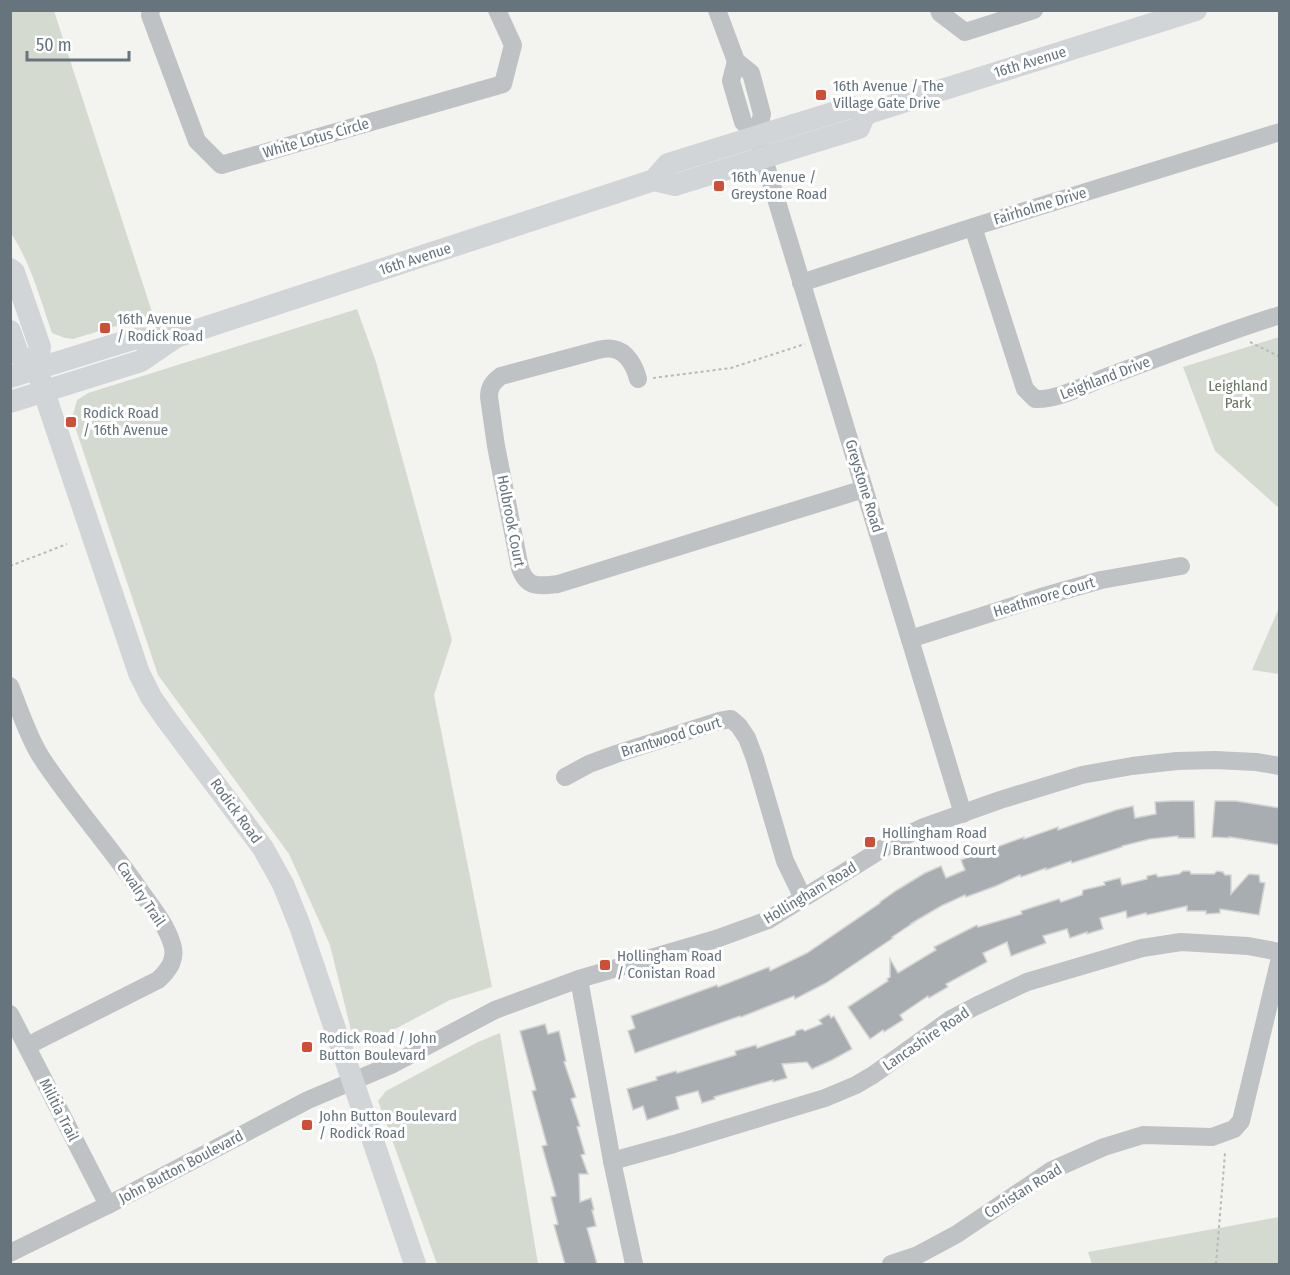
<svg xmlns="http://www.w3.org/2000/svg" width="1290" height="1275" viewBox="0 0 1290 1275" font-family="'Fira Sans Condensed',sans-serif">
<rect width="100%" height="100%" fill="#f3f3f0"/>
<g fill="#d5dad1">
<path d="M10,11H54L153,315L73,339L65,338L52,333C40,298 31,264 11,233Z"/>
<path d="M357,309L376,362L452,640L434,695L492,987L450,1000L378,1038L364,1042L356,1037L351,1030L330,945L289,854L158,675L72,418L77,400L88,393Z"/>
<path d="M1279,337H1280L1279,508L1215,451L1183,367Z"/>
<path d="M1279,608V674L1252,670Z"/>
<path d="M500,1033L538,1264H437L378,1101L386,1091L478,1042Z"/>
<path d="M1279,1217V1264H1092L1088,1252Z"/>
</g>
<g fill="#a8adb1" stroke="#d4d4d3" stroke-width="1.5">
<path d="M1171,801H1194L1195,838H1178V836L1150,839L1122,846V847L1072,863L1071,861L1046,870V868L1021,877L1020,875L996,886L966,897L965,895L941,906L912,923H913L892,937L893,938L826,983L795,999L794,996L741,1017L740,1016L635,1053L628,1031L635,1028L631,1016L717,985L718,987L769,967L770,971L807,953L880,903V902L897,890L925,873L941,866L946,878L965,870L961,860L976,854L977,855L997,846V847L1024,837V839L1058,827V830L1116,810L1133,806L1135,818L1156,814L1155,802Z"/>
<path d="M1215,801H1236L1280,808V845L1229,837V838L1212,837Z"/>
<path d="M1183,871H1190L1191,874H1214L1217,871L1223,872L1225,875H1231V894L1249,874L1259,875L1260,882L1265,883L1259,915L1220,909V913L1206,914V911H1187V906L1147,915L1146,913L1127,918L1126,911L1100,918L1103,929L1087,934V932L1070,938L1067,929L1043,936L1046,943L1011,956L1007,942L983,953L987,962L946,984L948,987L929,998L928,996L900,1015L903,1020L884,1032L883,1030L870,1039L848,1007L888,981L887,979L890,977V959L898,973L936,950L934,947L977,925L978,927L1022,914L1021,911L1059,899L1061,902L1082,895L1083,890L1105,885L1104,882L1120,878L1122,885L1147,879V876L1156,874L1158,877L1179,874Z"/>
<path d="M829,1014L831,1018L834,1016L852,1049L832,1060L812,1069L807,1062L782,1064L787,1078L773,1082V1080L714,1097L715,1099L702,1103L698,1091L676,1097L679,1109L647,1120L643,1106L633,1110L627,1089L657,1080L656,1077L676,1071L677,1073L736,1055L735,1051L756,1045L757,1048L795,1035L796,1031L802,1029L805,1031L822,1024L819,1020Z"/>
<path d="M545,1024L548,1034L559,1031L566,1061L564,1062L576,1097L571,1099L580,1126L577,1127L585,1154L581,1155L588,1174H579L580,1202L591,1198L594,1210H592L596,1226L587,1228L597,1264H565L554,1225L558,1224L551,1197L556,1196L542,1146L547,1145L532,1091L536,1090L520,1031Z"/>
</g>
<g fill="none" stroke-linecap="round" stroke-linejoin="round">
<g stroke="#b8bbbc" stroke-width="2" stroke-dasharray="3 3" stroke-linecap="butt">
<path d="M1250,342L1280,357"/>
<path d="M653,378L731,368L805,344"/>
<path d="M10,566L67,544"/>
<path d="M1216,1264L1225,1153"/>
</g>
<g stroke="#bfc2c4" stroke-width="18">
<path d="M151,10L150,15L197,141L221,165L503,84L513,45L497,10"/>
<path d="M717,10L736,61L751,73L762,114L757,136L963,814"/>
<path d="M939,10L940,13L965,32L1034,10"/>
<path d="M736,61L731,81L743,122L757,136"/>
<path d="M973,227L1025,389L1035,399C1060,400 1086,384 1109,376C1166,355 1222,333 1280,315"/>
<path d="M801,283L973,227L1280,132"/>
<path d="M638,379C635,367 627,351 613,349C609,348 602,349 598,350L501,376C493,382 489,387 489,397L496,446L520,568C527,589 540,586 558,584L864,489"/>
<path d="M910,639L1041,597L1101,580L1181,566"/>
<path d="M10,686C20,710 27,735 41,757C71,803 108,844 139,889C151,906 166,924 172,944C177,959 169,970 158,980L27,1046"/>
<path d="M565,777L589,764L616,754L719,721L731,719L739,726L747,738L755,759L785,861L803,898"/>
<path d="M579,979L612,1161L634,1264"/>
<path d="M10,1014L108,1205"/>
<path d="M612,1161L674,1144L825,1098L856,1085L873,1075L951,1019L976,1006L1027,982L1142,948L1181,942L1248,946L1280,952"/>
<path d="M10,1253L108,1205L308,1100L391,1065L495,1010L579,979L716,939L768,920L898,839L924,827L1000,800L1082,775L1132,766L1177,761L1215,760L1256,762L1280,766"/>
<path d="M891,1264L918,1255L957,1234L1052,1170L1104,1147L1143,1135L1212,1137L1234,1129L1241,1121L1280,958"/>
</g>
<g stroke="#d1d5d8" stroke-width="22">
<path d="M654,180L675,185L859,128L865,114"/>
<path d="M10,269L14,272L40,347L37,369L50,410L139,673L151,697L167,720L263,848L283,884L300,926L415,1264"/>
<path d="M10,331L18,354L37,369"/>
<path d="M10,377L133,339L175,337"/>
<path d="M10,402L141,361L176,337L654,180L668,164L852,107L865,114L1196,10"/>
</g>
</g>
<g fill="#ce4f35" stroke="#fff" stroke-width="2">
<rect x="815" y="89" width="12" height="12" rx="3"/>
<rect x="713" y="180" width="12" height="12" rx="3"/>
<rect x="99" y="322" width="12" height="12" rx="3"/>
<rect x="65" y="416" width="12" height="12" rx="3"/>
<rect x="864" y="836" width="12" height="12" rx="3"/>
<rect x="599" y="959" width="12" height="12" rx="3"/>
<rect x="301" y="1041" width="12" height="12" rx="3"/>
<rect x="301" y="1119" width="12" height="12" rx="3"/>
</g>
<g text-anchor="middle" stroke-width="6" stroke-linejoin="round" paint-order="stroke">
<g font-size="15" fill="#66747d" stroke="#fff">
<text transform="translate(1030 62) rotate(-17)" y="5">16th Avenue</text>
<text transform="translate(316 138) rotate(-16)" y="5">White Lotus Circle</text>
<text transform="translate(1040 206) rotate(-17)" y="5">Fairholme Drive</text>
<text transform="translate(415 259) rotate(-18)" y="5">16th Avenue</text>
<text transform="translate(1105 378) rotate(-21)" y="5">Leighland Drive</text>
<text transform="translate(864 486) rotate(73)" y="5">Greystone Road</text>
<text transform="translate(511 521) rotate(79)" y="5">Holbrook Court</text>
<text transform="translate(1044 597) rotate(-17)" y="5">Heathmore Court</text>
<text transform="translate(671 737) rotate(-17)" y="5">Brantwood Court</text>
<text transform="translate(236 811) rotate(54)" y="5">Rodick Road</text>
<text transform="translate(810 893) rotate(-31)" y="5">Hollingham Road</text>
<text transform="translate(141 894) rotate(56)" y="5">Cavalry Trail</text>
<text transform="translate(926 1039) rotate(-34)" y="5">Lancashire Road</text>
<text transform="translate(59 1110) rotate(63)" y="5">Militia Trail</text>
<text transform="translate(181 1167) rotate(-28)" y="5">John Button Boulevard</text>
<text transform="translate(1023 1191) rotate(-32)" y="5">Conistan Road</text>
</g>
<g font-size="15" fill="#66747d" stroke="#fff" text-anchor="start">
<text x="833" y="91">16th Avenue / The<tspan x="833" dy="17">Village Gate Drive</tspan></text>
<text x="731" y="182">16th Avenue /<tspan x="731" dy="17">Greystone Road</tspan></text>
<text x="117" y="324">16th Avenue<tspan x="117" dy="17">/ Rodick Road</tspan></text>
<text x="83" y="418">Rodick Road<tspan x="83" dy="17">/ 16th Avenue</tspan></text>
<text x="882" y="838">Hollingham Road<tspan x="882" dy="17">/ Brantwood Court</tspan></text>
<text x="617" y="961">Hollingham Road<tspan x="617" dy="17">/ Conistan Road</tspan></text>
<text x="319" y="1043">Rodick Road / John<tspan x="319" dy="17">Button Boulevard</tspan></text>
<text x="319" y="1121">John Button Boulevard<tspan x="319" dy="17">/ Rodick Road</tspan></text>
</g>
<g font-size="15" fill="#687564" stroke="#fff">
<text x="1238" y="391">Leighland<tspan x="1238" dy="17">Park</tspan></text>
</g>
</g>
<rect width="1290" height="1275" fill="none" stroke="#66747d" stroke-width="24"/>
<path d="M27 51v9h102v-9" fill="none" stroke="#66747d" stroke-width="3"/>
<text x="36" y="51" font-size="18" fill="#66747d" stroke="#ffffff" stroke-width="4.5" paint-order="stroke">50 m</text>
</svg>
